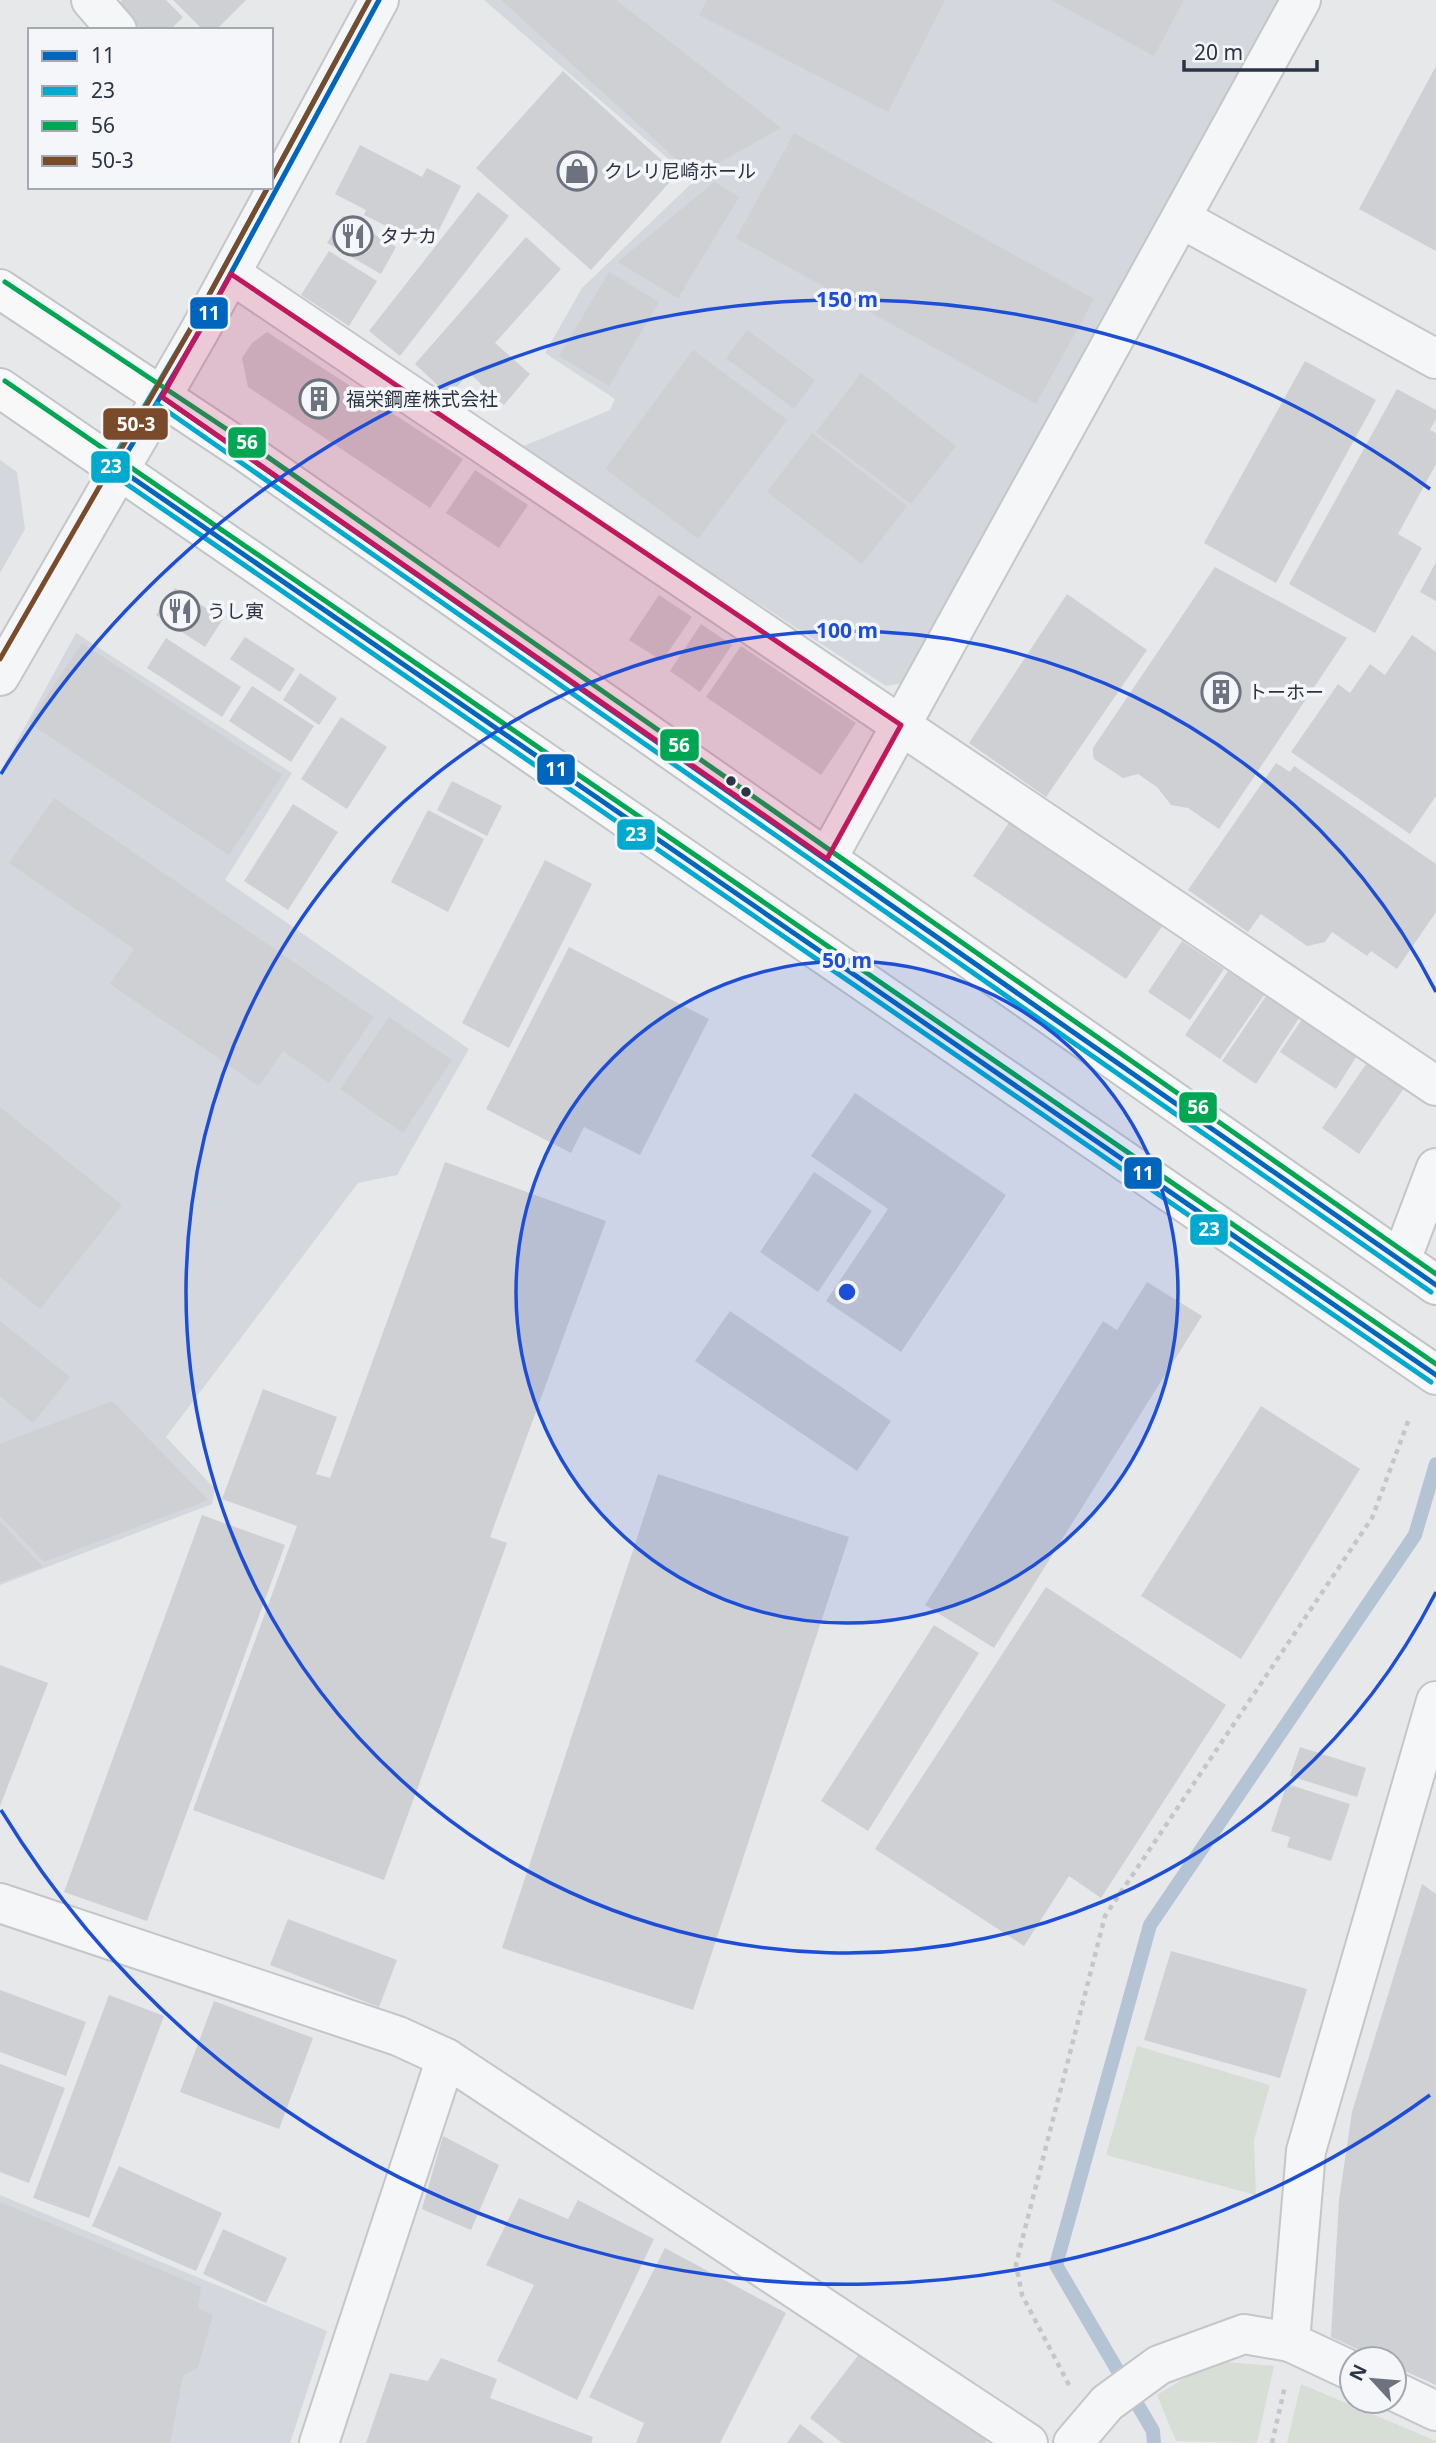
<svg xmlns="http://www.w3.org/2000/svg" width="1436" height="2443" viewBox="0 0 1436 2443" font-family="'Noto Sans','Noto Sans JP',sans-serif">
<rect width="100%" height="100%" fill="#e6e8ea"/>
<g fill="#d4d7dd">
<path d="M484,0H1280L908,682L886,686L519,448L610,410L615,399L545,353L582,288L694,181Z"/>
<path d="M0,460L17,472L25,529L0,573Z"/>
<path d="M76,633L292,773L225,880L469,1049L397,1175L358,1183L166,1437L215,1489L212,1504L0,1585V772Z"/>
<path d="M0,2195L327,2331L290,2443H0Z"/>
</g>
<g fill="#d6ded6">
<path d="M1137,2046L1270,2085L1254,2140L1256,2195L1106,2155Z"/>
<path d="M1213,2361L1274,2366L1257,2443L1176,2441L1157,2395Z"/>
<path d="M1301,2384L1436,2441V2443H1287Z"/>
</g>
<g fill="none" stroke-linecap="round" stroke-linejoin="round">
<path stroke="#b4c4d5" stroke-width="14" d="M1154,2443L1153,2431L1056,2265L1150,1925L1415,1535L1436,1464"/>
</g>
<g fill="#ced0d3">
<path d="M122,0H166L183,17L170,30H142L117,5Z"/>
<path d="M173,0H246L216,30H203Z"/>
<path d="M501,0H616L781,128L695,176Z"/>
<path d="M707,0H945L888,112L699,15Z"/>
<path d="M1051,0H1184L1154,56Z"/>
<path d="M1436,66V251L1359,209Z"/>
<path d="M563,71L677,174L591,270L476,168Z"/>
<path d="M794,133L1094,299L1036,404L736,238Z"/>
<path d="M360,145L422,177L427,168L461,186L430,248L364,215L366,210L335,194Z"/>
<path d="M714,182L739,197L678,298L618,262Z"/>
<path d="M478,192L509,216L400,356L369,331Z"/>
<path d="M343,216L396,247L381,274L327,243Z"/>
<path d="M526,237L561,269L495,343L530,374L504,405L469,373L449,396L415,364Z"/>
<path d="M329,251L377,281L349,326L301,295Z"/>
<path d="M609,272L659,302L609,386L559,356Z"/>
<path d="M747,330L815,380L794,409L726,358Z"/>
<path d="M267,332L463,459L430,508L248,387L242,358L252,343Z"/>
<path d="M693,350L787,420L698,539L605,469Z"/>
<path d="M1305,361L1376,400L1276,583L1204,543Z"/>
<path d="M861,373L956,446L911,504L816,432Z"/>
<path d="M1397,389L1436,410V419L1430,430L1436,433V464L1398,534L1422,548L1375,633L1289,584Z"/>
<path d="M812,433L907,506L862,564L767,492Z"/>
<path d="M475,470L528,505L499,548L446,513Z"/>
<path d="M1436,562V601L1420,592Z"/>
<path d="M1215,567L1347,638L1219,829L1188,808L1171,805L1157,787L1138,774L1123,778L1094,759L1093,754V748Z"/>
<path d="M175,588L223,619L205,647L156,615Z"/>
<path d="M1067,594L1147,650L1046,797L969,743Z"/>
<path d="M659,595L692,617L662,661L629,640Z"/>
<path d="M701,624L732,645L700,692L670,671Z"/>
<path d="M1412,635L1436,652V796L1410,834L1291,752L1338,684L1350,693L1370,664L1385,675Z"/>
<path d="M245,637L295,669L280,692L230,659Z"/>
<path d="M166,638L241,687L222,717L147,668Z"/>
<path d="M82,643L282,775L229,855L29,723Z"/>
<path d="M741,646L856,723L821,775L706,697Z"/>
<path d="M300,673L337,698L319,725L283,700Z"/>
<path d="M252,686L314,726L291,762L229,721Z"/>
<path d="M341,717L387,747L347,809L301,779Z"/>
<path d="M1276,763L1290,772L1294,766L1436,864V912L1397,969L1371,951L1367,956L1332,932L1325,942L1307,946L1261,914L1248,932L1188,890Z"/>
<path d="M452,781L502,806L487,836L437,810Z"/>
<path d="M54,798L374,1017L329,1083L283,1051L259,1086L110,984L134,949L9,863Z"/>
<path d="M293,804L338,832L288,910L244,881Z"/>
<path d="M428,810L484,839L448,912L391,882Z"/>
<path d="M1010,821L1163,925L1126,979L973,876Z"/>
<path d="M545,860L592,884L509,1048L462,1023Z"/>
<path d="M1182,941L1224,969L1190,1020L1148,992Z"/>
<path d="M569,947L709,1019L640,1155L584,1127L571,1153L486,1109Z"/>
<path d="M1228,971L1264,995L1220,1059L1185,1035Z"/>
<path d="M1266,996L1299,1018L1256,1084L1222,1061Z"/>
<path d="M389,1017L452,1060L403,1133L340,1089Z"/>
<path d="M1303,1018L1358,1054L1336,1089L1280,1052Z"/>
<path d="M1369,1060L1406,1085L1359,1154L1322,1128Z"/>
<path d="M855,1093L1006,1195L901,1352L826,1301L888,1209L811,1156Z"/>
<path d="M0,1107L122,1205L40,1309L0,1277Z"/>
<path d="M445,1162L606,1221L490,1537L507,1543L384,1880L193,1810L297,1526L222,1499L263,1389L337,1417L316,1474L330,1478Z"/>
<path d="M814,1172L872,1211L818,1292L760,1252Z"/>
<path d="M1147,1282L1202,1316L994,1648L925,1605L1103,1321L1117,1330Z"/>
<path d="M730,1311L891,1421L857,1471L695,1361Z"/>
<path d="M0,1321L70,1377L33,1423L0,1396Z"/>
<path d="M112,1401L208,1500L44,1562L0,1516V1444Z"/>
<path d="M1261,1406L1360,1469L1241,1659L1141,1596Z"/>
<path d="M658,1474L849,1537L693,2010L502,1948Z"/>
<path d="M202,1515L285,1545L147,1921L64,1892Z"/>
<path d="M0,1521L43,1567L0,1582Z"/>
<path d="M1046,1587L1226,1705L1101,1898L1069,1876L1024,1946L875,1849Z"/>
<path d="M934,1625L979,1653L868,1831L821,1801Z"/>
<path d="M0,1665L48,1683L0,1806Z"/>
<path d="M1300,1747L1366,1768L1357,1797L1290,1776Z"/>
<path d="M1287,1784L1350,1804L1331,1861L1287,1847L1290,1837L1271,1831Z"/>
<path d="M1422,1884L1436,1894V2385L1394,2366V2359H1379L1331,2337L1339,2200L1352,2112Z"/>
<path d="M288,1919L397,1960L379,2007L270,1965Z"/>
<path d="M1171,1951L1307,1989L1280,2078L1144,2040Z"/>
<path d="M0,1990L86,2022L66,2076L0,2052Z"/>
<path d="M109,1995L164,2016L89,2218L33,2198Z"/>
<path d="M214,2001L313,2038L279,2129L180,2092Z"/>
<path d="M0,2064L65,2088L29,2183L0,2172Z"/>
<path d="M443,2136L499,2165L471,2230L422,2209Z"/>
<path d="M119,2166L222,2213L196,2271L92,2226Z"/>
<path d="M519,2198L568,2219L578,2200L654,2239L577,2400L497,2361L534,2285L486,2265Z"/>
<path d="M0,2202L201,2287L198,2308L213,2315L198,2367L183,2376L170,2443H0Z"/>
<path d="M223,2229L287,2258L266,2303L203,2274Z"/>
<path d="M665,2248L786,2313L720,2443H636L644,2423L589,2397Z"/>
<path d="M860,2353L987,2439L986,2443H842L810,2418Z"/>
<path d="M441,2358L497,2379L490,2398L593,2437L591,2443H366L390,2373L428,2381Z"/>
<path d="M800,2424L825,2443H787Z"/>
</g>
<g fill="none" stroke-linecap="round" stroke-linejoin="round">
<g stroke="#c4c6c8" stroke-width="42">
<g id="minor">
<path d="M91,0L117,30"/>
<path d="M1182,219L1436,359"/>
<path d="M231,274L1436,1086"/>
<path d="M827,859L1301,0"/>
<path d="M1401,1260L1436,1168"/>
<path d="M0,1903L398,2036L446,2058L1028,2443"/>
<path d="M1290,2342L1306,2151L1436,1701"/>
<path d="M1394,2391L1436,2411"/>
<path d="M319,2443L446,2058"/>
<path d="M1073,2443L1107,2403L1159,2365L1244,2334L1290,2342L1352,2371"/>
</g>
</g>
<g stroke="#c4c6c8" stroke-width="42">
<path id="tertiary" d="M0,676L199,332L379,0"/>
</g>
<g stroke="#c2c5c8" stroke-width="42">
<g id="primary">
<path d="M0,289L247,453L1436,1285"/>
<path d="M0,388L1436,1375"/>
</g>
</g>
<g stroke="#c5c6ca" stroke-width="4.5" stroke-dasharray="5 5" stroke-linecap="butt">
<path d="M1069,2385L1022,2295L1016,2264L1105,1916L1372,1518L1409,1419"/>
<path d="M1272,2443L1285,2386"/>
</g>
<use href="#minor" stroke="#f5f6f7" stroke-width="38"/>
<use href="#tertiary" stroke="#f5f6f7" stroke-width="38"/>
<use href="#primary" stroke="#f8f8f8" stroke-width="38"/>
<g stroke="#f4f6f9" stroke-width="10">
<g id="bus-1">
<path d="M379,0L199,332L118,468L1436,1375"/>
<path d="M162,397L1436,1285"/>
</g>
</g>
<g stroke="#f4f6f9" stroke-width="10">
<g id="bus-2">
<path d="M271,180L369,0"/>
<path d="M268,187L191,328L110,464L112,474L1431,1382"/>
<path d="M157,404L1431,1292"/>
</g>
</g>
<g stroke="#f4f6f9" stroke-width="10">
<g id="bus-3">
<path d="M5,282L252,446L1436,1274"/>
<path d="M5,381L1436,1364"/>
</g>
</g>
<g stroke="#f4f6f9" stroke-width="10">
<g id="bus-4">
<path d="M271,180L369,0"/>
<path d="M0,659L191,328L268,187"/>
</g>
</g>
<use href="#bus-1" stroke="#0065bd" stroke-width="5"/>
<use href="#bus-2" stroke="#00a9ce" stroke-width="5"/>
<use href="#bus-3" stroke="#00a651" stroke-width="5"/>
<use href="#bus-4" stroke="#7a4b2a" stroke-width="5"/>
</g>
<path fill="#c2185b" fill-opacity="0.2" stroke="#c2185b" stroke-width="5" stroke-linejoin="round" d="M231,274L901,725L827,859L162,397Z"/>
<circle cx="847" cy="1292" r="331" fill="#1d4ed8" fill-opacity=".12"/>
<g fill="none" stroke="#1d4ed8" stroke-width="3.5">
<circle cx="847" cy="1292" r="331"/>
<path d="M1436 1592A661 661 0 1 1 1436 992"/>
<path d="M1430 2095A992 992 0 0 1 1 1810M1 774A992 992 0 0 1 1430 489"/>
</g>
<defs>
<g id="shop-ring" transform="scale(2.0125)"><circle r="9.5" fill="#f4f6f9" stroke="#6c737f" stroke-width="1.5"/><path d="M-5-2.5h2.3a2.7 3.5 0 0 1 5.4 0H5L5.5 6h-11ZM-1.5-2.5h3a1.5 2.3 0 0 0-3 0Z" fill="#6c737f"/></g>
<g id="restaurant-ring" transform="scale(2.0125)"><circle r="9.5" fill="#f4f6f9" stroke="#6c737f" stroke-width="1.5"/><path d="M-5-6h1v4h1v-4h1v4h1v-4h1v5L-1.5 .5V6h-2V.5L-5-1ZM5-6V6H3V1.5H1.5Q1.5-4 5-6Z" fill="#6c737f"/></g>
<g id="building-ring" transform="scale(2.0125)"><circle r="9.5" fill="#f4f6f9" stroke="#6c737f" stroke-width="1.5"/><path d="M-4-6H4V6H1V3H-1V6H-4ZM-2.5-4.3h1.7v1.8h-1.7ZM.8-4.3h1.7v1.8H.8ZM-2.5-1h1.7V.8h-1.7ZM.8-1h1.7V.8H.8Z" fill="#6c737f"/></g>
</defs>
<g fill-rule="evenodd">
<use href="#shop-ring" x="577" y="171"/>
<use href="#restaurant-ring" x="353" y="236"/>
<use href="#building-ring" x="319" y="399"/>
<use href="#restaurant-ring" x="180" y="611"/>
<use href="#building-ring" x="1221" y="692"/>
</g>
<g fill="#2b3445" stroke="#f4f6f9" stroke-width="2.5">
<circle cx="731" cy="781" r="6"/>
<circle cx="746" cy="792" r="6"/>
</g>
<g text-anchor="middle" stroke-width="7" stroke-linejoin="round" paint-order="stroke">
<g font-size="19" fill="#2b3445" stroke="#f4f6f9" text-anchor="start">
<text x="604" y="178">クレリ尼崎ホール</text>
<text x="380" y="243">タナカ</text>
<text x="346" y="406">福栄鋼産株式会社</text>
<text x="207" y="618">うし寅</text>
<text x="1248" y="699">トーホー</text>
</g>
</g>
<circle cx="847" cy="1292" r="10" fill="#1d4ed8" stroke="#f4f6f9" stroke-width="3.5"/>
<g font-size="21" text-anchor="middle" font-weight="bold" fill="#1d4ed8" stroke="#f4f6f9" stroke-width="7" stroke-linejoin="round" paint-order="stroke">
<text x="847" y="307">150 m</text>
<text x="847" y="638">100 m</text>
<text x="847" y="968">50 m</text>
</g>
<g stroke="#f4f6f9" stroke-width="2.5">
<rect x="189" y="296" width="40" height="34" rx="7" fill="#0065bd"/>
<rect x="102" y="407" width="67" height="34" rx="7" fill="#7a4b2a"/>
<rect x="227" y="426" width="40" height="33" rx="7" fill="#00a651"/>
<rect x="90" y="450" width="41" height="34" rx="7" fill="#00a9ce"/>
<rect x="659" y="728" width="41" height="34" rx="7" fill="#00a651"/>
<rect x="536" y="753" width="40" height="33" rx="7" fill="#0065bd"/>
<rect x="616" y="818" width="40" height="33" rx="7" fill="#00a9ce"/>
<rect x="1178" y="1091" width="40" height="33" rx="7" fill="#00a651"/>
<rect x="1123" y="1156" width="40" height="34" rx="7" fill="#0065bd"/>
<rect x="1189" y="1213" width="40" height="33" rx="7" fill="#00a9ce"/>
</g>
<g font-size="19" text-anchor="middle" font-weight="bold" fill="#fff">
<text x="209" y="320">11</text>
<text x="136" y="431">50-3</text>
<text x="247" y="449">56</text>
<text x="111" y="473">23</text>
<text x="679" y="752">56</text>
<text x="556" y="776">11</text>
<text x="636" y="841">23</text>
<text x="1198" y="1114">56</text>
<text x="1143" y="1180">11</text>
<text x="1209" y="1236">23</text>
</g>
<rect x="28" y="28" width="245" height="161" fill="#f4f6f9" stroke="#a4a8b1" stroke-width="2"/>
<rect x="42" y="51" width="35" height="10" fill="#0065bd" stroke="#a4a8b1" stroke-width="2"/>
<text x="91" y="63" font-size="21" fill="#2b3445">11</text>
<rect x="42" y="86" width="35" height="10" fill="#00a9ce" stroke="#a4a8b1" stroke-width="2"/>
<text x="91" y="98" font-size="21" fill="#2b3445">23</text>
<rect x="42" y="121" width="35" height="10" fill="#00a651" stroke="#a4a8b1" stroke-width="2"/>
<text x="91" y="133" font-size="21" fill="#2b3445">56</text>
<rect x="42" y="156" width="35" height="10" fill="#7a4b2a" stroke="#a4a8b1" stroke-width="2"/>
<text x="91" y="168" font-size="21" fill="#2b3445">50-3</text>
<g transform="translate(1373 2380) rotate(296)"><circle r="33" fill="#f4f6f9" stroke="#a4a8b1" stroke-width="2"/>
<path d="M0-5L12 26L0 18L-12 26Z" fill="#6c737f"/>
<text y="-10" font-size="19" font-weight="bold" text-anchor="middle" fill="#2b3445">N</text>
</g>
<path d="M1184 60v10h133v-10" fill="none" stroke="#2b3445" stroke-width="3.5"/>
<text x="1194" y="60" font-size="21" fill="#2b3445" stroke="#f4f6f9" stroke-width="5" paint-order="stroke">20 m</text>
</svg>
